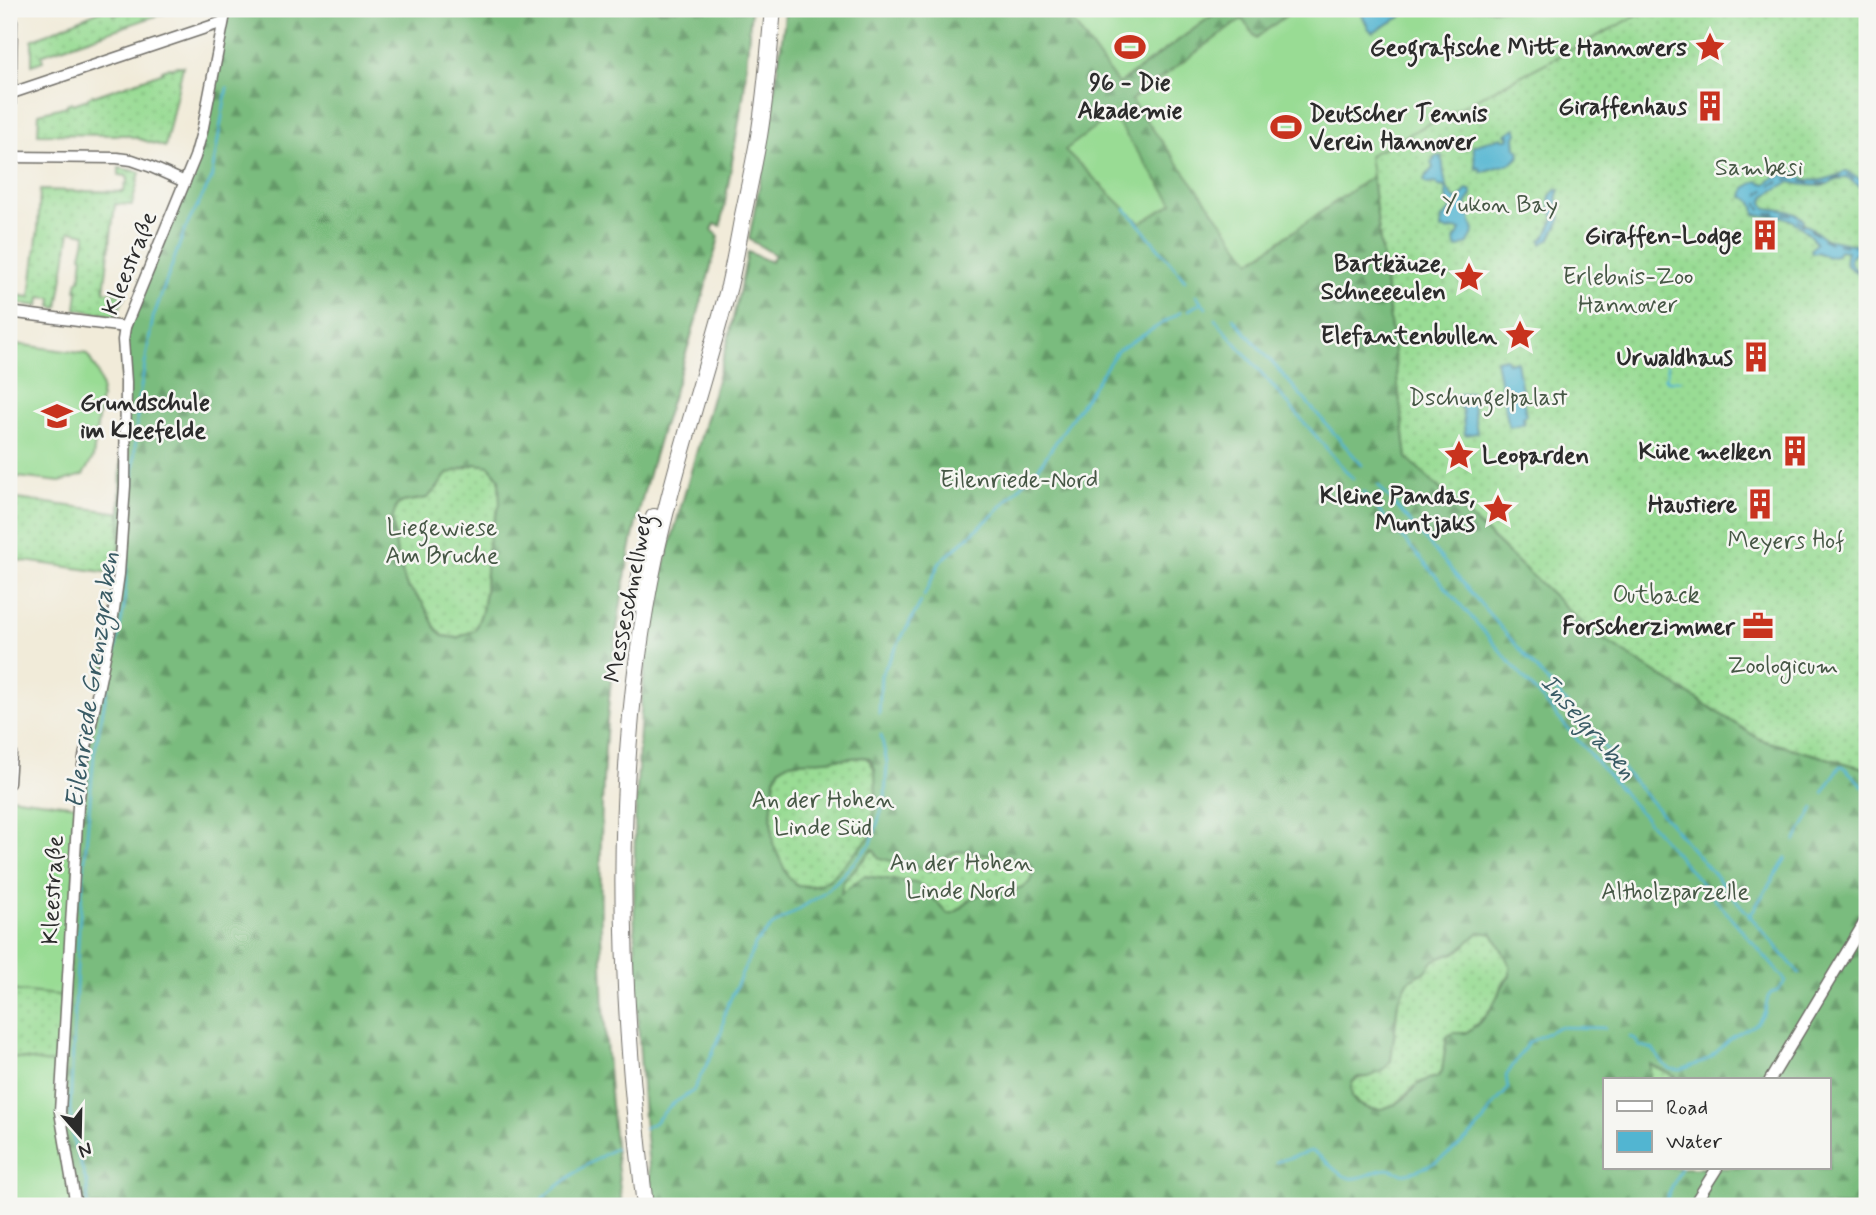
<svg xmlns="http://www.w3.org/2000/svg" width="1876" height="1215" viewBox="0 0 1876 1215" font-family="Mynerve,sans-serif">
<defs>
<pattern id="grass-dots" width="8" height="8" patternUnits="userSpaceOnUse" patternTransform="scale(1.75)"><rect width="8" height="8" fill="#99dc94"/><path d="M2 2h.1M6 6h.1" fill="none" stroke="#84bd80" stroke-width="1.8" stroke-linecap="round"/></pattern>
<pattern id="forest-firs" width="22" height="20" patternUnits="userSpaceOnUse" patternTransform="scale(1.75)"><rect width="22" height="20" fill="#7abc7e"/><path d="M5 1l3.5 6h-7zM16 11l3.5 6h-7z" fill="#649967"/></pattern>
</defs>
<rect width="100%" height="100%" fill="#f6f6f2"/>
<filter id="ink" filterUnits="userSpaceOnUse"><feTurbulence type="fractalNoise" baseFrequency=".0143" numOctaves="2"/><feDisplacementMap in="SourceGraphic" scale="14" xChannelSelector="R" yChannelSelector="G"/><feConvolveMatrix kernelMatrix="1 2 1 2 8 2 1 2 1" color-interpolation-filters="sRGB"/></filter>
<filter id="wash" filterUnits="userSpaceOnUse"><feTurbulence type="fractalNoise" baseFrequency=".00686" numOctaves="4" result="noise"/><feDisplacementMap in="SourceGraphic" scale="28" xChannelSelector="R" yChannelSelector="G"/><feGaussianBlur stdDeviation="1.57" result="paint"/><feColorMatrix in="noise" values="0 0 0 0 0 0 0 0 0 0 0 0 0 0 0 0 0 1.4 0 .05"/><feComposite in="paint" operator="in"/></filter>
<g filter="url(#wash)">
<rect width="100%" height="100%" fill="#f1ebd9"/>
<g fill="url(#grass-dots)" stroke="#628460" stroke-width="2">
<path d="M104,9H111L114,15L131,9L173,10L41,55L43,61L32,65V40Z"/>
<path d="M1649,9H1867V594L1865,597H1867V769L1761,740L1592,632L1407,458L1369,155Z"/>
<path d="M177,66H183L165,147L126,135L38,134L39,113L67,106V104L72,102L73,104L88,99V97L93,95L94,96L158,74L163,72L162,70L170,67L171,69Z"/>
<path d="M119,168L140,172L132,205L115,204L104,291L126,295L115,316L76,309L78,290H76L78,280H80L83,257L81,256L86,234L70,231L58,308L51,307L52,298L40,297L39,306L9,302L15,295L30,297L38,229L40,190L124,192L125,184H127L128,178L126,176L119,175Z"/>
<path d="M476,463L489,466L499,478L500,504L491,530L487,551L485,591L482,611L475,630L457,638L443,636L435,627L423,603L406,585L397,555L392,519L397,505L403,502L427,498L437,488L446,474Z"/>
<path d="M9,498L123,513L119,574L9,559Z"/>
<path d="M864,757C883,764 877,820 870,837C867,844 837,874 830,879C821,885 809,887 799,885C788,883 774,853 772,842C770,828 771,778 780,768C791,756 846,760 864,757Z"/>
<path d="M873,848L943,860L949,854L958,851L1025,860L1031,864C1040,898 993,888 975,897C964,903 959,913 948,914L923,887L916,883L864,876L840,895L843,882Z"/>
<path d="M1479,932L1493,933L1510,965V976L1501,985L1497,998L1486,1016L1466,1033H1454L1447,1036L1442,1071L1439,1077C1431,1078 1425,1079 1418,1084C1405,1093 1400,1106 1382,1109C1354,1114 1334,1078 1368,1077L1394,1039L1398,1000L1409,980L1425,972L1433,960L1456,952L1465,945L1473,936Z"/>
<path d="M9,990L67,996L64,1065L9,1057Z"/>
<path d="M1650,1063L1676,1078L1669,1080H1650Z"/>
</g>
<g fill="url(#forest-firs)" stroke="#527454" stroke-width="2" fill-rule="evenodd">
<path d="M226,9H751L744,92L721,226L715,224L712,230L719,236L717,245C710,269 704,293 697,317C674,395 646,471 630,551C589,764 595,991 622,1206H76L60,1112L78,806L119,574L123,340L195,157ZM476,464L489,466L499,478L500,504L491,530L487,551L485,591L482,611L475,630L457,638L443,636L435,627L423,603L406,585L397,555L392,519L397,505L403,502L427,498L437,488L447,474Z"/>
<path d="M785,9H1064L1119,84L1221,9H1295L1256,38L1242,19L1251,261L1372,176L1407,458L1592,632L1761,740L1867,769V1206H653L644,1118L637,1007L634,906L635,822L642,692L650,633L665,563L728,341L748,252L771,262L775,255L749,239L764,161L784,25ZM864,757L869,758L875,769L876,802L870,837L829,880L812,887L796,885L788,877L773,844L771,815L775,778L779,769L787,763ZM873,849L879,858L930,871C944,865 941,856 958,851L1025,860L1031,864C1041,898 994,888 976,896C965,902 960,913 948,914L923,887L916,883L864,876L841,894L843,882ZM1479,932L1493,934L1510,965V976C1498,989 1496,1004 1485,1017C1480,1023 1472,1028 1466,1033H1454L1447,1036L1442,1071L1439,1077L1428,1079L1417,1085L1406,1097L1396,1104L1381,1109H1369L1357,1104L1352,1098L1351,1087L1353,1081L1358,1077H1368L1383,1071L1391,1061L1398,1001L1409,980L1425,972L1434,960L1456,952L1465,945ZM1650,1064L1676,1077L1669,1080H1829V1168H1605V1080H1650Z"/>
</g>
<g fill="#99dc94" stroke="#628460" stroke-width="2">
<path d="M1064,9H1221L1118,84Z"/>
<path d="M1295,9H1649L1369,155L1372,176L1251,261L1131,100L1242,19L1256,38Z"/>
<path d="M1112,115L1173,203L1140,223L1065,150Z"/>
<path d="M9,343L87,354L97,371L102,388L93,458L83,475L60,482L9,476Z"/>
<path d="M9,797L78,806L67,996L9,990Z"/>
<path d="M9,1057L64,1065L60,1112L76,1206H9Z"/>
</g>
<g fill="#52b5d1" stroke="#3e707e" stroke-width="2">
<path d="M1362,9H1401L1403,14L1401,17L1373,32L1369,29L1361,13Z"/>
<path d="M1516,128L1517,134L1515,137L1516,148L1519,150L1520,156L1512,163L1481,172L1480,168L1476,169L1473,146L1502,137L1503,139H1508L1509,136L1506,134Z"/>
<path d="M1442,156C1444,171 1443,193 1458,200L1467,189L1472,191V195L1466,204L1474,231L1468,244L1457,248L1454,240L1461,230L1453,229L1448,231L1445,229L1441,230L1442,218L1452,209L1447,203L1445,187L1438,186L1436,183L1427,184L1424,181L1426,176L1433,168L1431,162L1434,160V157Z"/>
<path d="M1846,171L1867,184V191L1845,177L1822,186L1804,185L1789,182L1765,196L1763,202L1766,208C1782,211 1790,208 1803,219V222L1826,239L1851,244L1867,243V249L1852,255L1850,259L1851,264L1860,274C1846,266 1843,267 1847,251L1839,250L1836,255L1827,257L1817,252L1812,253L1811,249L1816,243L1814,240C1804,229 1792,217 1777,216C1769,215 1763,218 1755,214C1754,205 1752,199 1743,197L1745,188L1757,181L1766,184L1775,177L1795,172C1798,174 1801,178 1805,179C1819,184 1835,177 1846,171Z"/>
<path d="M1556,190H1560C1555,199 1558,208 1561,218L1551,238L1542,244L1541,240L1545,237L1554,219L1549,202L1550,196Z"/>
<path d="M1506,358L1508,363L1517,361L1526,415L1523,417L1524,424L1509,427L1496,360Z"/>
<path d="M1471,392L1477,433L1465,435L1462,409L1452,401L1451,398L1457,397V395Z"/>
</g>
<g fill="none" stroke-linecap="round" stroke-linejoin="round">
<g stroke="#52b5d1" stroke-width="2.5">
<path d="M1126,209L1185,280"/>
<path d="M1196,295L1206,308"/>
<path d="M1189,310L1202,302"/>
<path d="M1233,318L1362,465"/>
<path d="M1215,319L1353,479"/>
<path d="M1667,365L1668,374L1665,378C1669,383 1675,380 1681,380"/>
<path d="M1378,485L1799,973"/>
<path d="M1363,492L1786,981L1777,991L1771,993L1768,997L1765,1012L1756,1024L1734,1036L1710,1058L1703,1062L1680,1070L1670,1069L1663,1064L1653,1049L1639,1046L1635,1039L1630,1037"/>
<path d="M924,596L940,562L993,515L1039,467L1117,351L1181,312"/>
<path d="M879,714L881,675L921,602"/>
<path d="M1823,793L1840,766H1843L1867,790"/>
<path d="M1795,841L1814,808"/>
<path d="M1749,917L1786,858"/>
<path d="M644,1128L654,1123L671,1105L693,1091L712,1054L722,1031L725,1011L756,943L772,926L818,897L834,884L871,844L885,799L887,763L881,735"/>
<path d="M1276,1162L1311,1151C1326,1157 1334,1174 1350,1178C1363,1180 1374,1170 1386,1169C1394,1169 1400,1175 1407,1173C1434,1168 1465,1144 1482,1123C1487,1116 1491,1107 1497,1101C1501,1097 1504,1094 1508,1089L1506,1076L1528,1043L1558,1027L1605,1028"/>
<path d="M543,1198L580,1169L615,1148"/>
<path d="M88,1206L87,1184L74,1143L70,1110L79,926L94,754L124,607L138,404L153,318L185,229L211,180L227,88"/>
<path d="M533,1206H534"/>
<path d="M1661,1206L1665,1202L1681,1168"/>
<path d="M1864,1206L1867,1202"/>
</g>
<path stroke="#395b65" stroke-width="2" stroke-dasharray="9 7" stroke-linecap="butt" d="M1867,189L1846,174L1823,184L1810,183L1791,178L1777,182L1760,193L1758,205L1763,213L1790,214L1821,238L1830,243L1854,247L1867,245"/>
</g>
</g>
<g filter="url(#ink)">
<g fill="none" stroke-linecap="round" stroke-linejoin="round">
<g stroke="#706e68" stroke-width="13">
<g id="minor">
<path d="M9,14L12,21L9,181"/>
<path d="M9,94L223,22"/>
<path d="M11,157L117,158L132,160L149,166L185,182"/>
<path d="M9,312L125,327"/>
<path d="M9,739L11,753L9,783"/>
<path d="M1770,1080L1867,918"/>
<path d="M76,1206L60,1112L78,806L84,757L112,623L119,574L125,486L126,382L123,340L125,327L195,157L202,132L226,9"/>
<path d="M1693,1206L1717,1168"/>
</g>
</g>
<g stroke="#706e68" stroke-width="18">
<g id="highway">
<path d="M635,604L644,553L654,517"/>
<path d="M645,1206C619,990 610,770 655,557C675,465 705,376 729,286C734,264 738,242 742,220C748,192 754,164 759,136C766,94 769,51 773,9"/>
</g>
</g>
<use href="#minor" stroke="#fff" stroke-width="10"/>
<use href="#highway" stroke="#fff" stroke-width="16"/>
</g>
</g>
<defs>
<g id="stadium-bare" transform="scale(2.415)"><path d="M0-5a6.5 5 0 1 0 0 10a6.5 5 0 1 0 0-10ZM-3.5-1.8h7v3.6h-7Z" fill="#c8321e" stroke="#f6f6f2" stroke-width="2.5" paint-order="stroke"/></g>
<g id="sight-bare" transform="scale(2.415)"><path d="M0-6L1.8-2.2L6-1.7L2.9 1.2L3.7 5.4L0 3.3L-3.7 5.4L-2.9 1.2L-6-1.7L-1.8-2.2Z" fill="#c8321e" stroke="#f6f6f2" stroke-width="2.5" paint-order="stroke"/></g>
<g id="building-bare" transform="scale(2.415)"><path d="M-4-6H4V6H1V3H-1V6H-4ZM-2.5-4.3h1.7v1.8h-1.7ZM.8-4.3h1.7v1.8H.8ZM-2.5-1h1.7V.8h-1.7ZM.8-1h1.7V.8H.8Z" fill="#c8321e" stroke="#f6f6f2" stroke-width="2.5" paint-order="stroke"/></g>
<g id="school-bare" transform="scale(2.415)"><path d="M0-5L7-2L0 1L-7-2ZM-4 1L0 2.5L4 1V4Q0 6-4 4Z" fill="#c8321e" stroke="#f6f6f2" stroke-width="2.5" paint-order="stroke"/></g>
<g id="office-bare" transform="scale(2.415)"><path d="M-6-3h4V-5.5h4V-3h4V5H-6ZM-1-4.5V-3h2v-1.5ZM-6 0V1H6V0Z" fill="#c8321e" stroke="#f6f6f2" stroke-width="2.5" paint-order="stroke"/></g>
</defs>
<g fill-rule="evenodd">
<use href="#stadium-bare" x="1130" y="47"/>
<use href="#sight-bare" x="1710" y="47"/>
<use href="#building-bare" x="1710" y="106"/>
<use href="#stadium-bare" x="1286" y="127"/>
<use href="#building-bare" x="1765" y="235"/>
<use href="#sight-bare" x="1469" y="277"/>
<use href="#sight-bare" x="1520" y="335"/>
<use href="#building-bare" x="1756" y="357"/>
<use href="#school-bare" x="57" y="416"/>
<use href="#building-bare" x="1795" y="451"/>
<use href="#sight-bare" x="1459" y="455"/>
<use href="#building-bare" x="1760" y="504"/>
<use href="#sight-bare" x="1498" y="509"/>
<use href="#office-bare" x="1758" y="626"/>
</g>
<g text-anchor="middle" stroke-width="5" stroke-linejoin="round" paint-order="stroke">
<g font-size="24" font-weight="bold" fill="#2b2b2b" stroke="#f6f6f2" text-anchor="end">
<text x="1687" y="55">Geografische Mitte Hannovers</text>
<text x="1130" y="90" text-anchor="middle">96 - Die<tspan x="1130" dy="28">Akademie</tspan></text>
<text x="1687" y="114">Giraffenhaus</text>
<text x="1309" y="121" text-anchor="start">Deutscher Tennis<tspan x="1309" dy="28">Verein Hannover</tspan></text>
<text x="1742" y="243">Giraffen-Lodge</text>
<text x="1446" y="271">Bartkäuze,<tspan x="1446" dy="28">Schneeeulen</tspan></text>
<text x="1497" y="343">Elefantenbullen</text>
<text x="1733" y="365">Urwaldhaus</text>
<text x="80" y="410" text-anchor="start">Grundschule<tspan x="80" dy="28">im Kleefelde</tspan></text>
<text x="1772" y="459">Kühe melken</text>
<text x="1482" y="463" text-anchor="start">Leoparden</text>
<text x="1475" y="503">Kleine Pandas,<tspan x="1475" dy="28">Muntjaks</tspan></text>
<text x="1737" y="512">Haustiere</text>
<text x="1735" y="634">Forscherzimmer</text>
</g>
<g font-size="24" fill="#465745" stroke="#f6f6f2">
<text x="1759" y="175">Sambesi</text>
<text x="1500" y="212">Yukon Bay</text>
<text x="1628" y="284">Erlebnis-Zoo<tspan x="1628" dy="28">Hannover</tspan></text>
<text x="1488" y="405">Dschungelpalast</text>
<text x="1019" y="487">Eilenriede-Nord</text>
<text x="442" y="535">Liegewiese<tspan x="442" dy="28">Am Bruche</tspan></text>
<text x="1786" y="548">Meyers Hof</text>
<text x="1656" y="602">Outback</text>
<text x="1783" y="673">Zoologicum</text>
<text x="823" y="807">An der Hohen<tspan x="823" dy="28">Linde Süd</tspan></text>
<text x="961" y="870">An der Hohen<tspan x="961" dy="28">Linde Nord</tspan></text>
<text x="1675" y="899">Altholzparzelle</text>
</g>
<g font-size="24" fill="#2b2b2b" stroke="#f6f6f2">
<text transform="translate(129 263) rotate(-68)" y="8">Kleestraße</text>
<text transform="translate(628 598) rotate(-79)" y="8">Messeschnellweg</text>
<text transform="translate(52 890) rotate(-87)" y="8">Kleestraße</text>
</g>
<g font-size="26" font-style="italic" fill="#395b65" stroke="#f6f6f2">
<text transform="translate(91 680) rotate(-82)" y="9">Eilenriede Grenzgraben</text>
<text transform="translate(1589 726) rotate(49)" y="9">Inselgraben</text>
</g>
</g>
<rect width="1876" height="1215" fill="none" stroke="#f6f6f2" stroke-width="35"/>
<rect x="1603" y="1078" width="228" height="91" fill="#f6f6f2" stroke="#a5a5a2" stroke-width="2"/>
<rect x="1617" y="1101" width="35" height="10" fill="#ffffff" stroke="#a5a5a2" stroke-width="2"/>
<text x="1666" y="1114" font-size="21" fill="#2b2b2b">Road</text>
<rect x="1617" y="1131" width="35" height="21" fill="#52b5d1" stroke="#a5a5a2" stroke-width="2"/>
<text x="1666" y="1148" font-size="21" fill="#2b2b2b">Water</text>
<g transform="translate(80 1135) rotate(160)" stroke="#f6f6f2" stroke-width="5" paint-order="stroke">
<path d="M0-5L12 26L0 18L-12 26Z" fill="#2b2b2b"/>
<text y="-10" font-size="19" font-weight="bold" text-anchor="middle" fill="#2b2b2b">N</text>
</g>
</svg>
